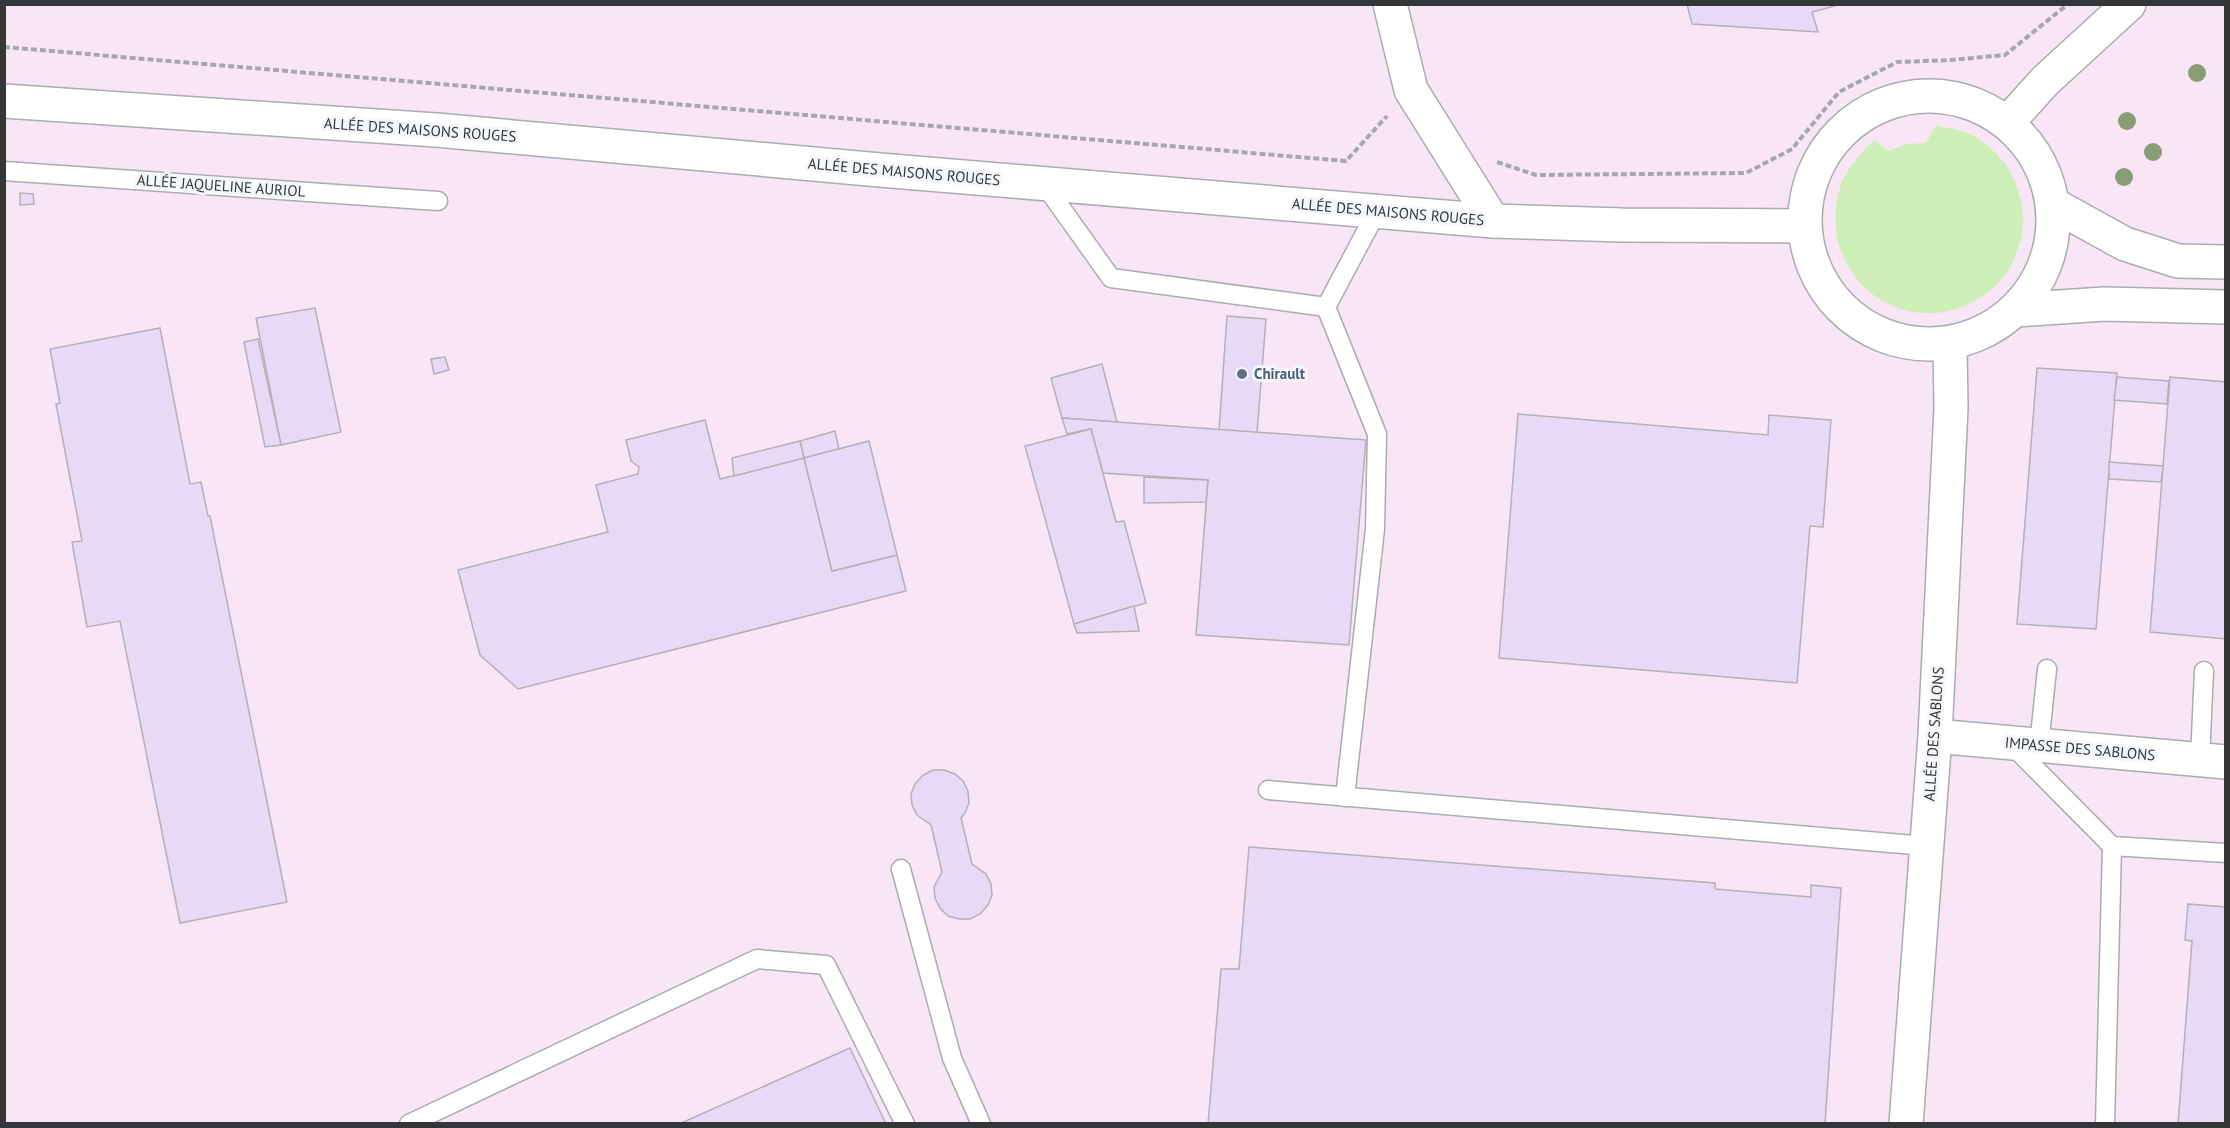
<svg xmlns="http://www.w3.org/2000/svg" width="2230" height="1128" viewBox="0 0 2230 1128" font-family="'PT Sans',sans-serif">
<rect width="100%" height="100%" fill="#f3f6fb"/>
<rect fill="#f8e6f6" x="5" y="5" width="2220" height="1118"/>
<path fill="#cfefb8" d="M1936,125C1946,128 1958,129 1967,133C1985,140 2004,159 2013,176C2016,182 2018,191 2020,198C2027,219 2022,240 2014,259C2008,276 1993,290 1978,299C1901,345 1814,273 1840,188C1845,169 1861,154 1874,140L1889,151L1906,144L1926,143Z"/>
<g fill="#e8d9f6" stroke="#b3b1b6" stroke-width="1.5">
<path d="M1687,4H1842L1812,12L1818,32L1692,24Z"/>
<path d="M20,193L33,194L34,204L20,205Z"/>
<path d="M315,308L341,432L281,445L256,318Z"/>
<path d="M1227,316L1266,319L1257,433L1219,430Z"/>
<path d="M160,328L190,484L201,482L208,516H210L287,902L180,923L120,621L87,627L72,542L82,541L56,404L60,403L50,349Z"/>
<path d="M258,339L281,445L265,447L244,342Z"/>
<path d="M445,357L449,370L434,374L431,359Z"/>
<path d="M1102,364L1117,422L1062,418L1051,378Z"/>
<path d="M2037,368L2117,373L2096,629L2017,624Z"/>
<path d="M2117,377L2169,381L2167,404L2114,400Z"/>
<path d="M2170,377L2226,382V639L2150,632Z"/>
<path d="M1518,414L1768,435L1769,415L1831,420L1823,527L1810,526L1797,683L1499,658Z"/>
<path d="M1062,418L1366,440L1349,645L1196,635L1208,480L1103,473L1091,429L1067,434Z"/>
<path d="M705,420L720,479L804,458L832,571L897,555L906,591L518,689L480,655L458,570L608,532L596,485L638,474L639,467L631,461L626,440Z"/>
<path d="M1091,429L1116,522L1124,521L1146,603L1074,624L1025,446Z"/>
<path d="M835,431L839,449L804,458L800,441Z"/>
<path d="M800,441L804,458L734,476L732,458Z"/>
<path d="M869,441L897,555L832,571L804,458Z"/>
<path d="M2109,462L2163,466L2161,482L2109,479Z"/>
<path d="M1144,477L1208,480L1206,502L1144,503Z"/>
<path d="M1134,606L1139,631L1077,633L1074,624Z"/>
<path d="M933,770H944L955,774L963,781L968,791L969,803L965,813L961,818L972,864L986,874L991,884L992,895L988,905L980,914L970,919H959L948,916L940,908L935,898L934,887L942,872L931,825L917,815L912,805L911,794L915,784L923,775Z"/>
<path d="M1249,847L1715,883V889L1811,897V885L1841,888L1825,1124H1208L1221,969H1239Z"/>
<path d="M2188,904L2226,907V1124H2178L2192,941L2185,940Z"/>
<path d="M850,1048L886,1124H679Z"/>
</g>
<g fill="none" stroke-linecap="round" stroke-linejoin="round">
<g stroke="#a9acb0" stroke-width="21">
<g id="service">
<path d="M4,171L438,201"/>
<path d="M1044,184L1111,278L1326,307L1377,211"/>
<path d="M1326,307L1377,434L1375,529L1345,797"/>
<path d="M2011,744L2112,846L2226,853"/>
<path d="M2039,746L2047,669"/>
<path d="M2200,759L2204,671"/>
<path d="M1268,790L1926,846"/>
<path d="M901,869L952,1058L981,1124"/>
<path d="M409,1124L757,959L826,965L905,1124"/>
<path d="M2105,1124L2112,846"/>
</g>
</g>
<g stroke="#a9acb0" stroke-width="36">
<g id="minor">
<path d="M1390,4L1411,90L1493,221"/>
<path d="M2008,122L2045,81L2129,4"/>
<path d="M1935,736L2226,762"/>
<path d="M1906,1124L1935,736L1951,408L1950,343"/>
</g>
</g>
<g stroke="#a9acb0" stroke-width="36">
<g id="primary">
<circle cx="1929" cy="220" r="124"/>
<path d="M4,101L436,130L880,170L1493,221L1622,225L1804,226"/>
<path d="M2056,206L2125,244L2178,261L2226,262"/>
<path d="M2016,310L2104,304L2226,307"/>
</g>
</g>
<g stroke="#a5a7ab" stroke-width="4" stroke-dasharray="6 3" stroke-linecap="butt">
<path d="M4,47L1346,161L1387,116"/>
<path d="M1497,162L1536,175L1746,173L1792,149L1839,92L1897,62L1951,60L2005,55L2068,4"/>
</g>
<use href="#service" stroke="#fff" stroke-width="18"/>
<use href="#minor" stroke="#fff" stroke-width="33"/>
<use href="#primary" stroke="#fff" stroke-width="33"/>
</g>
<g fill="#889d75">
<circle cx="2197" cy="73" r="9"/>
<circle cx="2127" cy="121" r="9"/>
<circle cx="2153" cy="152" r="9"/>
<circle cx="2124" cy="177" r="9"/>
</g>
<circle fill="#5c6f8a" stroke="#f3f6fb" stroke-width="2" cx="1242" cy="374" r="6"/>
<g text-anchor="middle" stroke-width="6" stroke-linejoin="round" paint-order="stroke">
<g font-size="15" fill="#353638" stroke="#f3f6fb">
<text transform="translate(420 130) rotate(4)" y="5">ALLÉE DES MAISONS ROUGES</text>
<text transform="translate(904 172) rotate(5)" y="5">ALLÉE DES MAISONS ROUGES</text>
<text transform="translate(221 186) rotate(4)" y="5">ALLÉE JAQUELINE AURIOL</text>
<text transform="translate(1388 212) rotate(5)" y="5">ALLÉE DES MAISONS ROUGES</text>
<text transform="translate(1934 734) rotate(-86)" y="5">ALLÉE DES SABLONS</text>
<text transform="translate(2080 749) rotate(5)" y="5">IMPASSE DES SABLONS</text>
</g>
<g font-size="15" font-weight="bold" fill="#4e5e75" stroke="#f3f6fb" text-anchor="start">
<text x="1254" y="379">Chirault</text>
</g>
</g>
<rect width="2230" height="1128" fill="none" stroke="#353638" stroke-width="12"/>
</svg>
